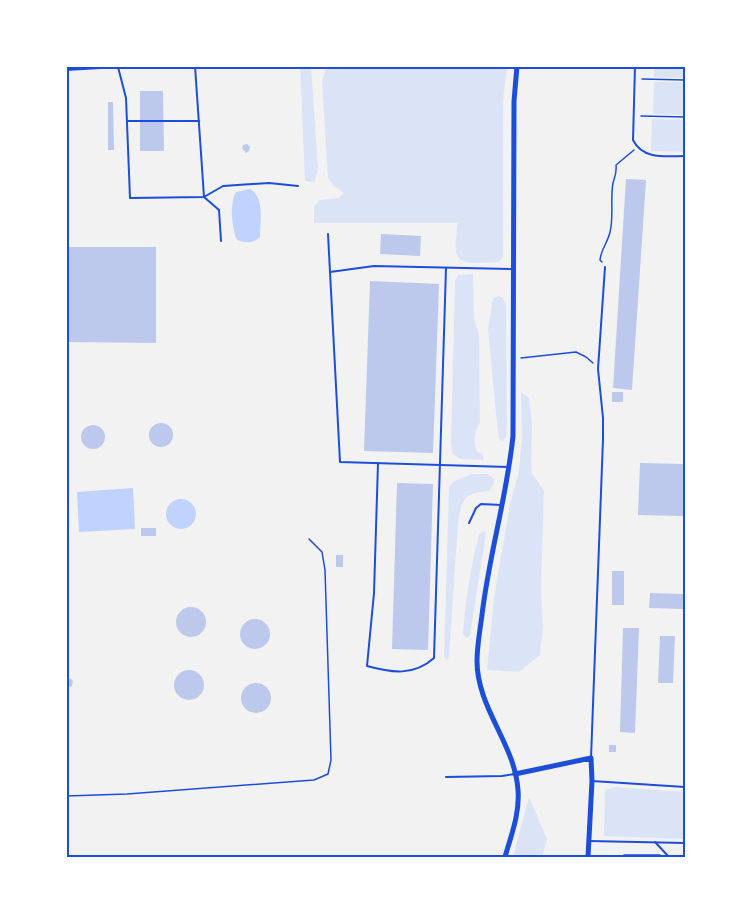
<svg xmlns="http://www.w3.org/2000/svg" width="751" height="923" viewBox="0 0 751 923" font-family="'Nunito Sans',sans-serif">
<rect width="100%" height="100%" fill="#f2f2f2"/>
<g fill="#dbe4f7">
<path d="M300,66H311L318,170L314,182L305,181Z"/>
<path d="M324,66H507L503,101V256L499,262C487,262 458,268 456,252C455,243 457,232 457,223H314V207L320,200L338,198L344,193L334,186L328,178L322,81L326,69Z"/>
<path d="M654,66H685V78L654,77Z"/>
<path d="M654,82H685V115L653,114Z"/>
<path d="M652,119L685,120V152L651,151Z"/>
<path d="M473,274L474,319L479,335L480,422C474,434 473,439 477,452L483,454V460L460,459L452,453L451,442L455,281L458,275Z"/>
<path d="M499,296L503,298L506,306L507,423L506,436L503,441L499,439L498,433L488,330L492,303L494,298Z"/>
<path d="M521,392L529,398L532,423L531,472L544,491L541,590L543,627L540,655L519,672L487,670L494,598L510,504L519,471L522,436Z"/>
<path d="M471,474H487L494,479V483L489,491C463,493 462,499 458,523L449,656L447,660L444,657L449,487L453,482Z"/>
<path d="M484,531L486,533L470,635L467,638L463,634C465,601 471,567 479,534Z"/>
<path d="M615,787L685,792V839L604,836L605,790Z"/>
<path d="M529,797L547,839L542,857H513Z"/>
</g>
<g fill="#bfd3fe">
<path d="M250,189C265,197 260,222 260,237C252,244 247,243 237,240C232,228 229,204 236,192Z"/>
<path d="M133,488L135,529L79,532L77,492Z"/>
<circle cx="181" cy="514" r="15"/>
</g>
<g fill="#bdc9ec">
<path d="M140,91H163L164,151H140Z"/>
<path d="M108,102H113L114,150H108Z"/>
<path d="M247,144L250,147L249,151L246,153L242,148L243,145Z"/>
<path d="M626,179L646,180L632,390L613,388Z"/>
<path d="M381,234L421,236L420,256L380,254Z"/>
<path d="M66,247H156V343L66,342Z"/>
<path d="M370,281L439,284L433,453L364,451Z"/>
<rect x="612" y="392" width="11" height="10"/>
<circle cx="161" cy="435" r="12"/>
<circle cx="93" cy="437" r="12"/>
<path d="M640,463L685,464V516L638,515Z"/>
<path d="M397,483L433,484L428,650L392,649Z"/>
<rect x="141" y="528" width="15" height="8"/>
<rect x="336" y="555" width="7" height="12"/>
<rect x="612" y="571" width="12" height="34"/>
<path d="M650,593L684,594L683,609L649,608Z"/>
<circle cx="191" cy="622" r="15"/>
<circle cx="255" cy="634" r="15"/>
<path d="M623,628H639L635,733L620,732Z"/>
<path d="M660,636H675L673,683H658Z"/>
<circle cx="189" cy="685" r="15"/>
<path d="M70,678L73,681L72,686L69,687L66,686V679Z"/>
<circle cx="256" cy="698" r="15"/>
<rect x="609" y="745" width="7" height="7"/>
</g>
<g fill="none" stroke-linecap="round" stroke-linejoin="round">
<g stroke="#1d4ed8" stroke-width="1.5">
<path d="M642,79L685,80"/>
<path d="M641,116L685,117"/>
<path d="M602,262L600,260C601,249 608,242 610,232C614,216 610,199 613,183C615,176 617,172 616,165L634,150"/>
<path d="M521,358L576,352L586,357L593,363"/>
<path d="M66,796L127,794L314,780L328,774L331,760L325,570L322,552L309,539"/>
<path d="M624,855H660"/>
<path d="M674,856H685"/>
</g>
<g stroke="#1d4ed8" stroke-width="2">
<path d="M635,66L633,140C643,160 666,156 685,156"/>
<path d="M118,67L128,66"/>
<path d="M66,70L118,67L126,98L130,198L204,197L195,66"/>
<path d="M127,121H199"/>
<path d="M328,234L340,462L508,467"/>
<path d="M221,241L219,210L204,197L223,186L269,183L298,186"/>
<path d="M330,272L374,266L513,269"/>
<path d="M378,463L374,593L367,666C392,673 414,676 434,658L446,268"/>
<path d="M469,523L476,508L481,504L501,505"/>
<path d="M591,758L603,439V418L598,369L605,267"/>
<path d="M446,777L502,776L515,774"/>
<path d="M592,781L685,787"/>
<path d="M589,841L685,843"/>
<path d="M655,842L669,857"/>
</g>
<g stroke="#1d4ed8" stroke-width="5">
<path d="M515,774L591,758L592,781L588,857"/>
<path d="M505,857C511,836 520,813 518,790C515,744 477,708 477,661C477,646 480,630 482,615C489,555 507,496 513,436L514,101L517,66"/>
</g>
</g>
<rect width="751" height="923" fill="none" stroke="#ffffff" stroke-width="135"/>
<rect x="68" y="68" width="616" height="788" fill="none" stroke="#1d4ed8" stroke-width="2"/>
</svg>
